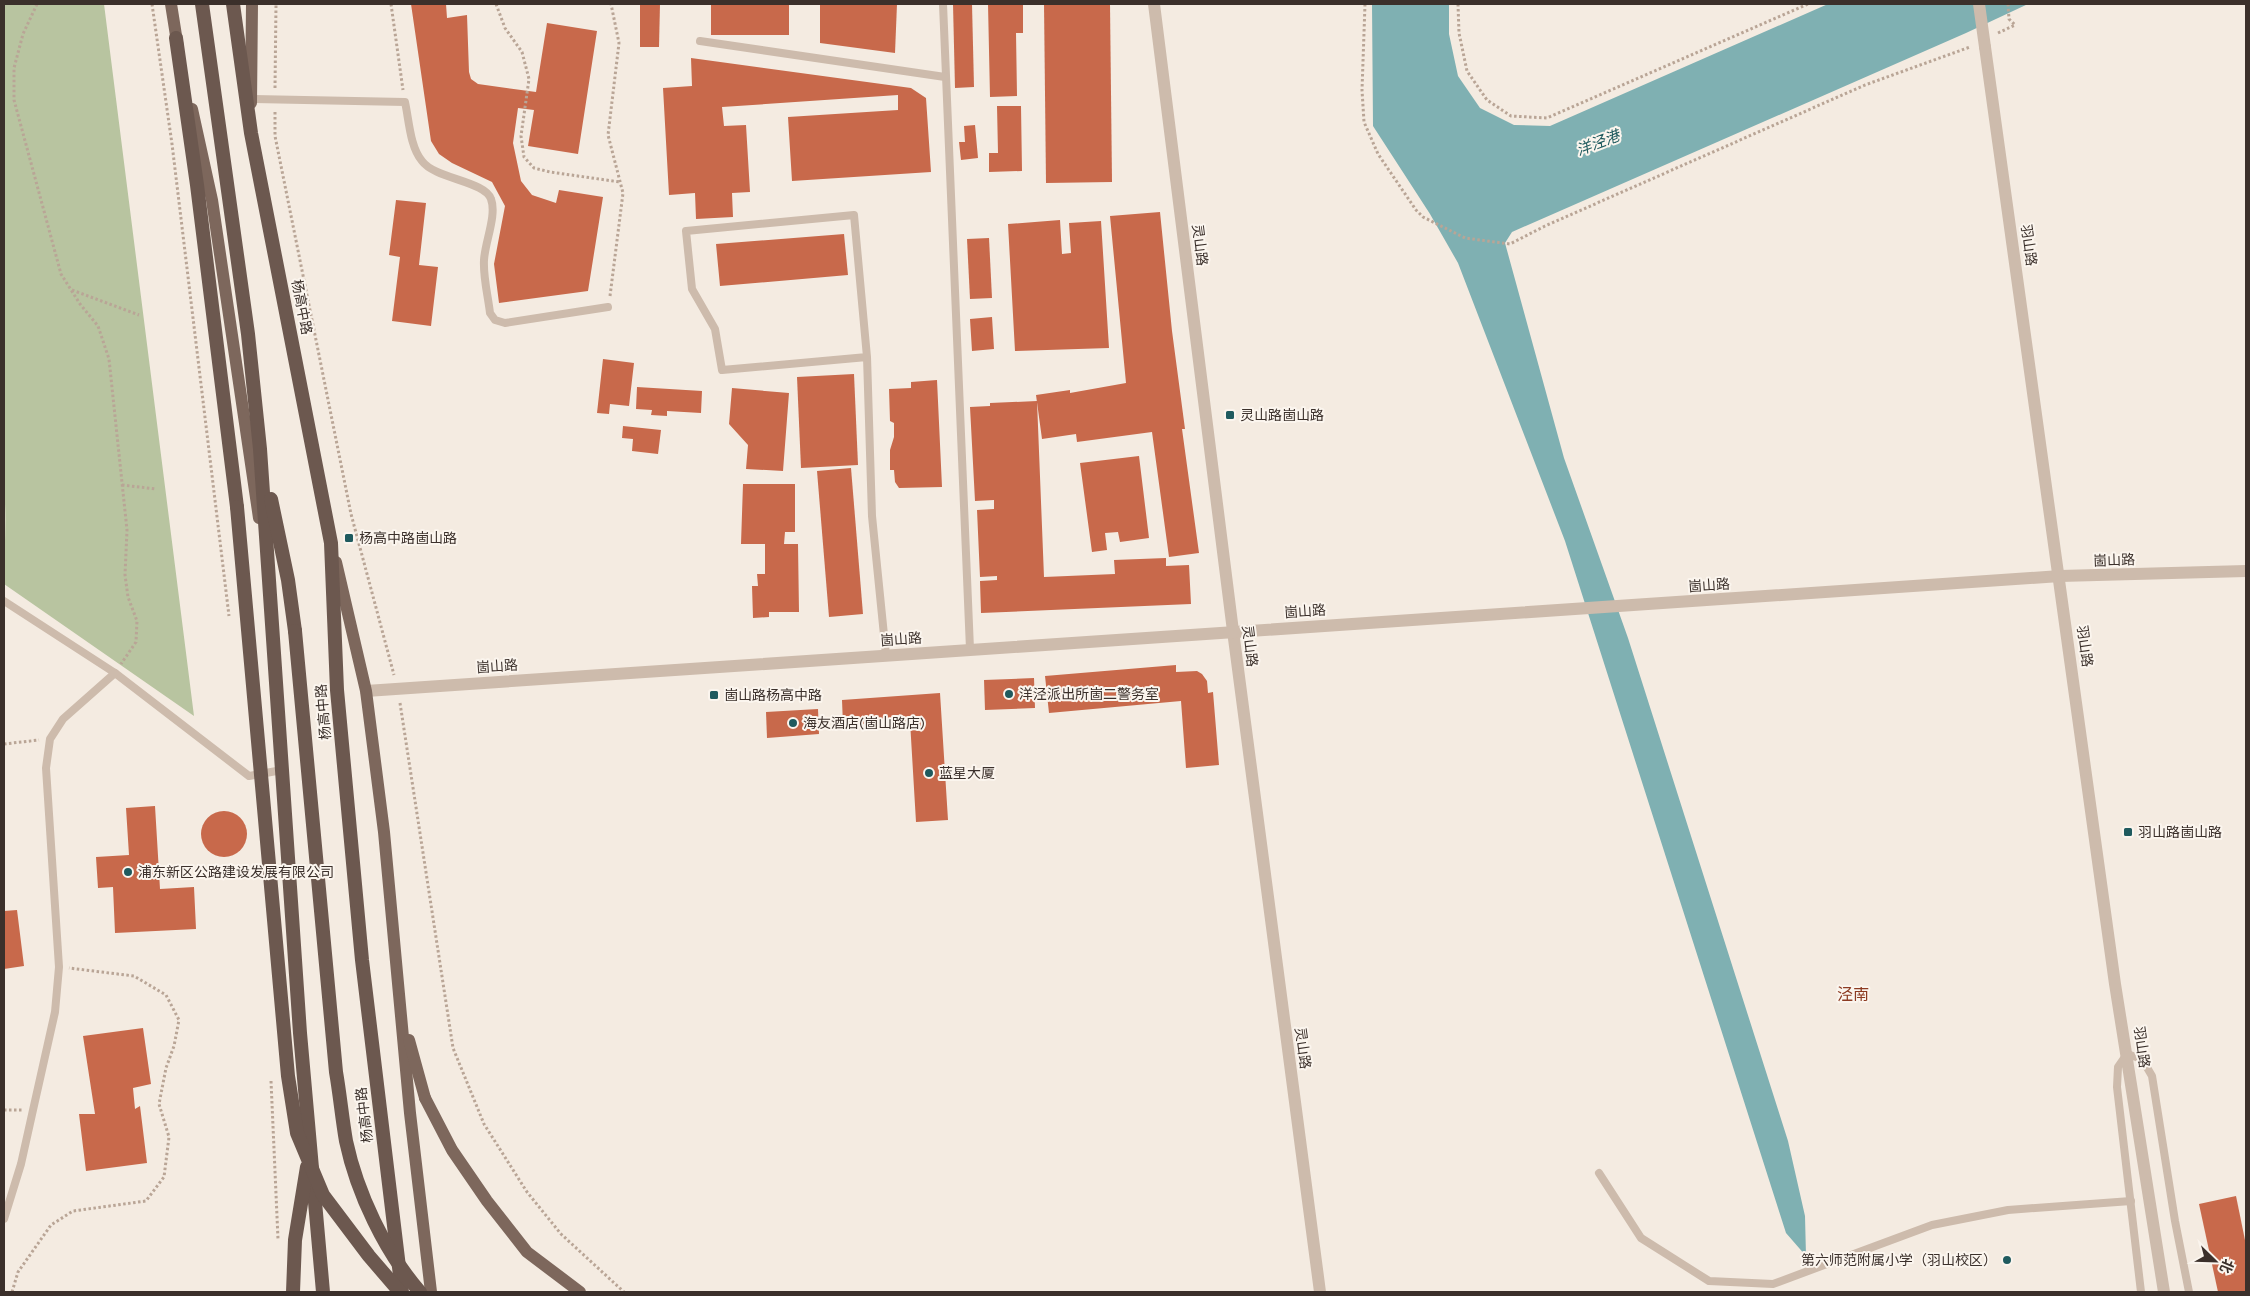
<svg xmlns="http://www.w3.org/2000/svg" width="2250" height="1296" viewBox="0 0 2250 1296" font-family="Karla,'Noto Sans SC',sans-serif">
<rect width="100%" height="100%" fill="#f4ebe1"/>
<path fill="#b8c4a0" d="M4,4H104L194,716L4,584C4,552 7,520 4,488Z"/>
<path fill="#7fb0b2" d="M1372,4H1449V34L1458,76L1480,108L1514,125L1550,126L1828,4H2028L1966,33L1512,232L1505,243L1564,458L1628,638L1788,1141L1805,1216L1806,1256L1786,1233L1565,541L1458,263L1430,214L1373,126Z"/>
<g fill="#c8694b">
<path d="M411,4H446L447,18L467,15L469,72L471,79L478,84L536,92L547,23L597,31L578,154L528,146L534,110L518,108L513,143L521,181L532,195L556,203L559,190L603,197L588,291L499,303L494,264L505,206L492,182L452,163L439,154L431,141Z"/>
<path d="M640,4H660L659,47H640Z"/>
<rect x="711" y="4" width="78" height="31"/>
<path d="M820,4H897L895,53L820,43Z"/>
<path d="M953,4H972L974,87L955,88Z"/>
<path d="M988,4H1023V33H1016L1017,96L990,97Z"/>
<path d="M1044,4H1110L1112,182L1046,183Z"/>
<path d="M691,58L911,88L926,98L931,172L792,181L788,117L898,110V95L722,107L724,126L746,125L750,192L732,193L733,217L696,219L695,193L669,195L663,88L692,86Z"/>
<path d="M997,106H1021L1022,171L989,172V153H998Z"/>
<path d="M975,125L978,158L961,160L959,142H965L964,126Z"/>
<path d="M396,200L426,203L419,265L438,267L431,326L392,321L400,257L389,255Z"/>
<path d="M1160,212L1172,331L1185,429H1182L1199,553L1169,557L1152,432L1077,442L1076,434L1042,439L1036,395L1070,390V393L1126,383L1110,216Z"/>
<path d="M1060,220L1062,254L1071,253L1069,223L1101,221L1109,348L1015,351L1008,224Z"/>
<path d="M844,234L848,275L720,286L716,244Z"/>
<path d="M989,238L992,298L970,299L967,239Z"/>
<path d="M992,317L994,349L972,351L970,319Z"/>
<path d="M603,359L634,363L629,406L610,404L609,414L597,413Z"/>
<path d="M854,374L858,465L801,468L797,377Z"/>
<path d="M937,380L942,487L899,488L895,482L894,470H890V450L894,437V423L890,421L889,389L911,388V382Z"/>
<path d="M637,387L702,391L701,413L667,411V416L651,415L652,410L636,409Z"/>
<path d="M732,388L789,393L783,471L746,469L748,445L729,424Z"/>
<path d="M1037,401L1044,577L1115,574L1114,560L1166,558V566L1189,565L1191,604L981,613L980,581L997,580V576L980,577L977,510L994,509V500L975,501L970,407L990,406V403Z"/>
<path d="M623,426L661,430L658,454L632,451L633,439L622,438Z"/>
<path d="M1139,456L1149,538L1120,542L1118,532L1105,533L1107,550L1092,552L1080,463Z"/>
<path d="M851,468L863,614L829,617L817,471Z"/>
<path d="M743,484H795V532H785L784,544H798L799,612H769V617L753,618L752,586H758L757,574H765V544H741Z"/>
<path d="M1176,665V672L1197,671L1202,674L1207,681L1208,693L1213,692L1219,765L1186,768L1181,701L1049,713L1045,676Z"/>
<path d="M1034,678L1035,708L985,710L984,680Z"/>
<path d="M940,693L948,820L916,822L910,721L843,725L842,700Z"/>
<path d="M818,709L819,734L767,738L766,712Z"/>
<path d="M155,806L160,889L194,887L196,929L115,933L113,887L98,888L96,857L129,855L126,808Z"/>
<circle cx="224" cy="834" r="23"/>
<path d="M17,910L24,966L4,969V911Z"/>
<path d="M143,1028L151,1084L133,1088L135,1109L140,1106L147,1163L86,1171L79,1114H95L83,1036Z"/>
<path d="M2236,1196L2246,1245V1292H2218L2199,1204Z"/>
</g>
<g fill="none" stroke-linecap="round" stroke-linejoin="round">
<g stroke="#b9a596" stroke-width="3" stroke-dasharray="2.5 2.5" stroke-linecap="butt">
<path d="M37,4L23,34L14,68V100L61,274L80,304L98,326L109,359L127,530L125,575L128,597L137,621L136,642L121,664"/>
<path d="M152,4L172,144L229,616"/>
<path d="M391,4L403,90"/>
<path d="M496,4L505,28L522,52L529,79L521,136L524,157L534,168L550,172L620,182"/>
<path d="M1365,4L1362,90L1364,122L1378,154L1416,210L1423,217L1465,238L1510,244L1545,226L1865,85L1970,47"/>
<path d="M1458,4L1459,33L1467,71L1487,100L1511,116L1547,118L1808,4"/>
<path d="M1998,33L2015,25L2009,19L2008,4"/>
<path d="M275,88L276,4"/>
<path d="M275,112V136L351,514L394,675"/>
<path d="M72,290L139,315"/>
<path d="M610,296L623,193L608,135L619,43L611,4"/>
<path d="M122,485L156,489"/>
<path d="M400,703L453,1048L484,1124L527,1192L561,1234L624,1292"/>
<path d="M4,744L39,740"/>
<path d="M271,1081L278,1239"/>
<path d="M4,1110H22"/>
<path d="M12,1292L18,1272L51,1225L73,1211L146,1201L164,1177L169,1137L159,1104L166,1068L174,1046L179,1020L166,995L134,976L69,968"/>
</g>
<g stroke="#cdbbac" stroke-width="8">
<path d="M943,4L970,649"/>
<path d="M700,41L945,77"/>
<path d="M251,99L405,102C409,120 410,147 422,161C435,179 485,181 491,199C497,215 485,242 484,260C483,277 488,296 490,313L495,320L505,323L608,307"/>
<path d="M867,357L722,370L715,329L692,289L686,231L854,215L867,357L872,516L886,655"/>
<path d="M4,601L115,673L249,776L282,770"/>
<path d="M1599,1173L1641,1238L1709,1281L1773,1284L1932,1225L2008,1210L2131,1201"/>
<path d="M4,1219L21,1164L33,1110L55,1012L59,967L46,768L50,739L63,719L115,673"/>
<path d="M2141,1292L2117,1087L2118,1067L2127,1054L2142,1059L2152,1076L2175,1221L2189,1292"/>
</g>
<g stroke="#cdbbac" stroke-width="12">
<path d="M1154,4L1233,631L1320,1292"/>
<path d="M366,691L2060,576L2246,571"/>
</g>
<path stroke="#cdbbac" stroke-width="12" d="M1985,47L2115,984L2164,1292"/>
<g stroke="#7d675c" stroke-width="12">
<path d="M171,4L178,48"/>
<path d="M251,103L252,4"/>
<path d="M192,109L212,200L259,518"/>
<path d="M336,562L366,691L384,832L410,1113L431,1292"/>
<path d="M409,1040L425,1098"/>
</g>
<g stroke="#6c584f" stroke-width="14">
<path d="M202,4L248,334L260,449L300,1033L323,1292"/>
<path d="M233,4L251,133L331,543L337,690L362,960L402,1292"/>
<path d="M176,38L197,185L237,507"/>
<path d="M271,499L288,580L295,631"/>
<path d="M293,1292L295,1240L307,1167"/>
</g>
<path stroke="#cdbbac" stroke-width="12" d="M1979,4L1985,47"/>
<path stroke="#7d675c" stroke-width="12" d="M425,1098L452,1150L487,1201L527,1252L580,1292"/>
<g stroke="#6c584f" stroke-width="14">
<path d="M237,507L288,1076L297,1133L323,1195L369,1256L400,1292"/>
<path d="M295,631L336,1072C340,1095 342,1118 346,1141C357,1193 385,1252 420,1292"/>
</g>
</g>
<g fill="#1f5a5e" stroke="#fbf5ee" stroke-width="2">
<rect x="1225" y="410" width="10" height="10" rx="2.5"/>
<rect x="344" y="533" width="10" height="10" rx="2.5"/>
<circle cx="1009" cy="694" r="5"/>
<rect x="709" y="690" width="10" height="10" rx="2.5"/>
<circle cx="793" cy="723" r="5"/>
<circle cx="929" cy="773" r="5"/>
<rect x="2123" y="827" width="10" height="10" rx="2.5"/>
<circle cx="128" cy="872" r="5"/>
<circle cx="2007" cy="1260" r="5"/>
</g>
<g text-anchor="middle" stroke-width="4" stroke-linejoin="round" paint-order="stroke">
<g font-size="14" fill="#3b302b" stroke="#fbf5ee">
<text transform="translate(1200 245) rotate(83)" y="5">灵山路</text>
<text transform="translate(2029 245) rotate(82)" y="5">羽山路</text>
<text transform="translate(302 307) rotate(79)" y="5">杨高中路</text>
<text transform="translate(2114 560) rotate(-2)" y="5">崮山路</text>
<text transform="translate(1709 585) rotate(-4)" y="5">崮山路</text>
<text transform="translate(1305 611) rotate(-4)" y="5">崮山路</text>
<text transform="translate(901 639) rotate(-4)" y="5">崮山路</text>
<text transform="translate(1250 646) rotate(83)" y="5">灵山路</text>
<text transform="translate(2085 646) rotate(82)" y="5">羽山路</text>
<text transform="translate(497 666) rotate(-4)" y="5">崮山路</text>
<text transform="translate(323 712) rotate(-95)" y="5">杨高中路</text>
<text transform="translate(2142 1047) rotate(82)" y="5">羽山路</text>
<text transform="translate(1303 1048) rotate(82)" y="5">灵山路</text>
<text transform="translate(364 1115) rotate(-97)" y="5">杨高中路</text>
</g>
<g font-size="14" fill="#3b302b" stroke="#fbf5ee" text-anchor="start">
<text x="1240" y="420">灵山路崮山路</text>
<text x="359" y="543">杨高中路崮山路</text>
<text x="1019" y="699">洋泾派出所崮二警务室</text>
<text x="724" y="700">崮山路杨高中路</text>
<text x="803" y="728">海友酒店(崮山路店)</text>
<text x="939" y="778">蓝星大厦</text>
<text x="2138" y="837">羽山路崮山路</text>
<text x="138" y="877">浦东新区公路建设发展有限公司</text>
<text x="1997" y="1265" text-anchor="end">第六师范附属小学（羽山校区）</text>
</g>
<g font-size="15" font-style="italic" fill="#1f5a5e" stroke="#fbf5ee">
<text transform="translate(1598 143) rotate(-21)" y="5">洋泾港</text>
</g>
<g font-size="16" fill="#8c3b22" stroke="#fbf5ee">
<text x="1853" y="1000">泾南</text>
</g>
</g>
<rect width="2250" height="1296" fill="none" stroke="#3b302b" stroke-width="10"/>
<g transform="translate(2215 1261) rotate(113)" stroke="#fbf5ee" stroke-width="4" paint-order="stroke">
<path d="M0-4L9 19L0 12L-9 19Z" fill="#3b302b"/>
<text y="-8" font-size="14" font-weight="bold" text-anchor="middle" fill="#3b302b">北</text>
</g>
</svg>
